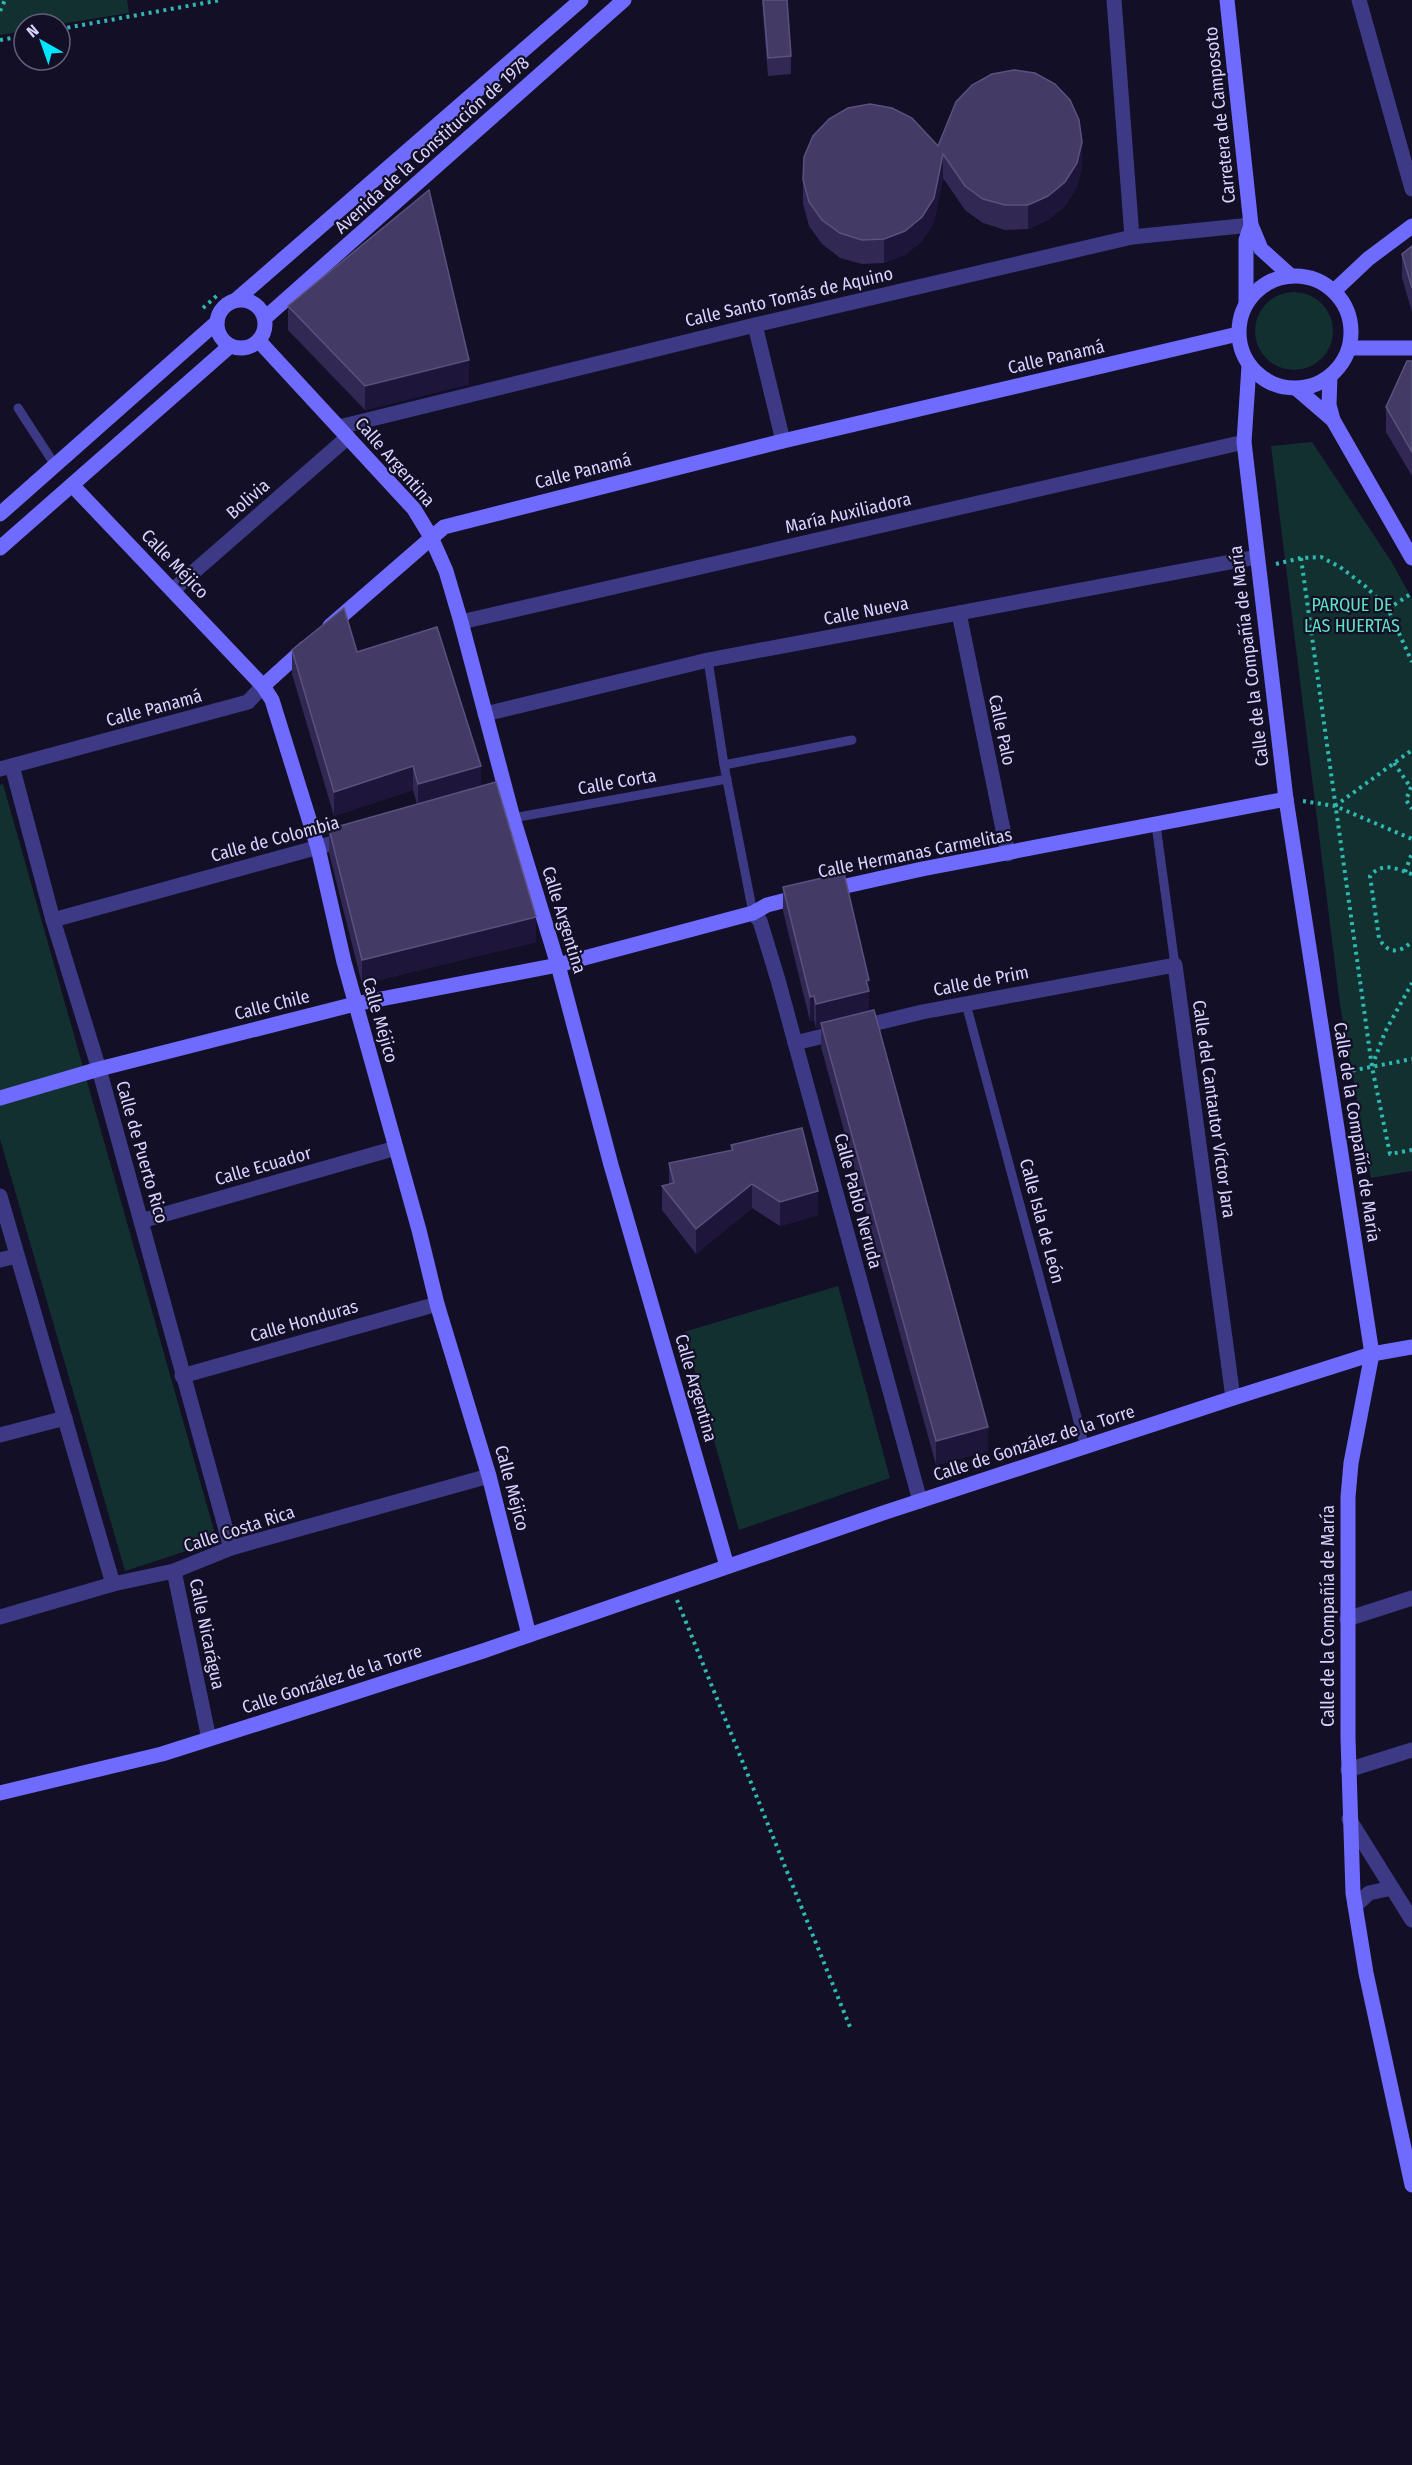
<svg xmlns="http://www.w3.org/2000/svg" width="1412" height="2465" viewBox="0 0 1412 2465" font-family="'Fira Sans Condensed',sans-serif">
<rect width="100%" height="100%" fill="#130f26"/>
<g fill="#12302f">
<path d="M0,0H127L129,13L60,24H24V31L0,35Z"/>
<circle cx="1294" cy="331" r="39"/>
<path d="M1312,442L1391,561L1412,599V1171L1371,1178L1340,1005L1271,446Z"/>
<path d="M3,784L217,1541L125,1571L0,1139V785Z"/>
<path d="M838,1286L890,1478L739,1530L684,1332Z"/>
</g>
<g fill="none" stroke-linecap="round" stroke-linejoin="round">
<g stroke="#2fb8b0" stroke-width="4" stroke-dasharray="3 4.5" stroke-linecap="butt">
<path d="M0,11L5,0"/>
<path d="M60,29L221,0"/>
<path d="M0,40L24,36"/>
<path d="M203,308L220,293"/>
<path d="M1301,558L1372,1067L1390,1154L1412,1150"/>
<path d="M1276,564L1301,558L1321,557L1340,567L1365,586L1388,609L1412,662"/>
<path d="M1388,609L1412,593"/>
<path d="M1394,763L1411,788"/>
<path d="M1411,787L1406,800L1412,809"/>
<path d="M1303,801L1335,806L1412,839"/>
<path d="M1335,806L1412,750"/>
<path d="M1405,872L1412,853"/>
<path d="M1412,874C1396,869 1383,861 1370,876L1379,938C1387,954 1400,954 1412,941"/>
<path d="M1372,1066L1385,1032L1412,983"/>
<path d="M1345,1072L1412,1059"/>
<path d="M677,1600L850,2027"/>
</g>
<g stroke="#3d3a85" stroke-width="9">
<path d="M18,408L55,465"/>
<path d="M708,660L724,765L753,913"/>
<path d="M724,765L852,740"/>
<path d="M513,818L727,779"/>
<path d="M1156,825L1175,965"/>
<path d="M966,1004L1085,1447"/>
</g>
<g stroke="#3d3a85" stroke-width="15">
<path d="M1114,0L1132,237"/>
<path d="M1359,0L1412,189"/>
<path d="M755,325L783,441"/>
<path d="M339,427L755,325L1132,237L1251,225"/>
<path d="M173,590L348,437"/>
<path d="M959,613L1008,854"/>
<path d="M461,622L1244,442"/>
<path d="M485,714L708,660L1257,557"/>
<path d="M12,766L53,920L99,1069L231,1548"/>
<path d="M0,769L248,702L263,686"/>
<path d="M753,913L760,921L778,980L920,1501"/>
<path d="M53,920L348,839"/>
<path d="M795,1043L922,1012L1175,965L1233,1398"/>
<path d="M0,1196L113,1584"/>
<path d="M141,1221L396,1148"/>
<path d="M0,1260L16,1256"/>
<path d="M182,1376L437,1304"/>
<path d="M0,1435L65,1418"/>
<path d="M174,1571L209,1739"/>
<path d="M0,1617L113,1584L174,1571L231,1548L489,1476"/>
<path d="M1347,1619L1412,1598"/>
<path d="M1348,1770L1412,1750"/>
<path d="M1349,1819L1412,1920"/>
<path d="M1355,1906L1369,1893L1392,1888"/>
</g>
<g stroke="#6f6bff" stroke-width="15">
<path d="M1227,0L1251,225L1261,249L1291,276"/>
<circle cx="1295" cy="332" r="56"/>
<path d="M1334,291L1368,259L1412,226"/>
<circle cx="241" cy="324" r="24"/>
<path d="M236,300L581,0"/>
<path d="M1246,304V240L1251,225"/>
<path d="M265,318L624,0"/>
<path d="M259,341L414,509L431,537L446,571L461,622L513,818L558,965L611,1165L727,1566"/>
<path d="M1349,348H1412"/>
<path d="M1249,366L1244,442L1286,799L1372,1354L1351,1463L1348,1497V1738L1353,1893L1366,1973L1412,2185"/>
<path d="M1330,376L1329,405L1333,420"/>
<path d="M1297,389L1333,420L1412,558"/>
<path d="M72,485L263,686L272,700L318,848L344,962L419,1230L437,1304L489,1476L529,1635"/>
<path d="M0,514L217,322"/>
<path d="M0,548L230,346"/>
<path d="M330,626L444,527L783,441L1238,334"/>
<path d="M263,686L305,648"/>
<path d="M828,890L922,869L1286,799"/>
<path d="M0,1098L99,1069L355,1004L558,965L753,913L767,905L802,896"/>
<path d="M0,1793L162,1754L266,1721L483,1651L883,1513L1233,1398L1372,1354L1412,1347"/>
</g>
</g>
<g fill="#312854">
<path d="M762,0H787L791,56V74L768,76Z"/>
<path d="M938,146L1082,166L1077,187L1065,206L1048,220L1028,229L1005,230L983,223L965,210L943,178L934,222L922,241L905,255L884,263L862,264L840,258L822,244L809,226L803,204V180Z"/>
<path d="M1412,246V312L1402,278V254Z"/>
<path d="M288,306L469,384L365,410L288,330Z"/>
<path d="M1412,361V476L1386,432V407Z"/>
<path d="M292,650L357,652L481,786L536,942L362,984L329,853V829L417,804L413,790L334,816L292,674Z"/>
<path d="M783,887L869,1004V1011L988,1451L936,1465L821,1047V1027L816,1028L814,1020L810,1021L783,911Z"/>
<path d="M731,1145L818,1215L780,1226L752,1208L696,1254L662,1210V1186L669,1184V1163L731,1150Z"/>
</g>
<g fill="#1d163a">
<path d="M1082,142V166L1077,187L1065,206L1048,220L1028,229V205Z"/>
<path d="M943,154V178L934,222L922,241L905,255L884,263V239Z"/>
<path d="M469,360V384L365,410V386Z"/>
<path d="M413,766V790L334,816V792Z"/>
<path d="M481,766V790L418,808V784Z"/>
<path d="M536,917V942L362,984V960Z"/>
<path d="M869,980V1015L821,1023V1027L816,1028V1004Z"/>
<path d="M814,996V1020L810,1021V997Z"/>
<path d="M752,1184V1208L696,1254V1229Z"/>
<path d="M818,1191V1215L780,1226V1202Z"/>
<path d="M988,1427V1451L936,1465V1441Z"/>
</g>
<g fill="#433a66" stroke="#5a527e" stroke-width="1.5">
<path d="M763,0H787L791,56L768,58Z"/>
<path d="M1014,70L1035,73L1055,84L1070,100L1079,120L1082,142L1077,163L1065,182L1048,196L1028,205H1005L983,199L965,186L943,154L934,198L922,217L905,231L884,239L862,240L840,233L822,220L809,202L803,180L804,157L813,136L829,119L848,108L870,104L892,108L912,118L938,146L956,102L972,85L992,74Z"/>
<path d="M429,190L469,360L365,386L288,306Z"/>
<path d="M1412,246V288L1402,254Z"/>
<path d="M1407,361H1412V452L1386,407Z"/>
<path d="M344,608L357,652L437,627L481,766L418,784L413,766L334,792L292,650Z"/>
<path d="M496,782L536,917L362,960L329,829Z"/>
<path d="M844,873L869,980L866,981L869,991L816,1004L814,996L810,997L783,887Z"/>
<path d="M874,1010L988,1427L936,1441L821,1023Z"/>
<path d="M802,1128L818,1191L780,1202L752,1184L696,1229L662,1186L674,1183L669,1163L733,1150L731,1145Z"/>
</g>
<g text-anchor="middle" stroke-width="4.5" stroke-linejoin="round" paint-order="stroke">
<g font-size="18" fill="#d9d4ff" stroke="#130f26">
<text transform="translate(1220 115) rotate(-96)" y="6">Carretera de Camposoto</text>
<text transform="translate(432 145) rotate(-42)" y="6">Avenida de la Constitución de 1978</text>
<text transform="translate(789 297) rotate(-13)" y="6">Calle Santo Tomás de Aquino</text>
<text transform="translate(1056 357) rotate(-13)" y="6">Calle Panamá</text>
<text transform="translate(395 462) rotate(49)" y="6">Calle Argentina</text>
<text transform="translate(583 471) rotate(-14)" y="6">Calle Panamá</text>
<text transform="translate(248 499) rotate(-41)" y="6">Bolivia</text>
<text transform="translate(848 513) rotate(-13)" y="6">María Auxiliadora</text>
<text transform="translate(175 564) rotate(46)" y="6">Calle Méjico</text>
<text transform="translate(866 611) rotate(-11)" y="6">Calle Nueva</text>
<text transform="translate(1249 656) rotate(-97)" y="6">Calle de la Compañía de María</text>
<text transform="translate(154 708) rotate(-15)" y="6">Calle Panamá</text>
<text transform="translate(1002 730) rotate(78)" y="6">Calle Palo</text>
<text transform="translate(617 782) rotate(-10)" y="6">Calle Corta</text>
<text transform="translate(275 839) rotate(-15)" y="6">Calle de Colombia</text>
<text transform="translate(915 853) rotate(-11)" y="6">Calle Hermanas Carmelitas</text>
<text transform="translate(564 920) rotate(73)" y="6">Calle Argentina</text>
<text transform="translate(981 981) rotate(-11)" y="6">Calle de Prim</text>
<text transform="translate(272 1005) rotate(-14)" y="6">Calle Chile</text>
<text transform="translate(380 1020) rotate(74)" y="6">Calle Méjico</text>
<text transform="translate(1214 1109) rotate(82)" y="6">Calle del Cantautor Víctor Jara</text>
<text transform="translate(1357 1132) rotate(81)" y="6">Calle de la Compañía de María</text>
<text transform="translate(142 1152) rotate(74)" y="6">Calle de Puerto Rico</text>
<text transform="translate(263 1166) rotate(-16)" y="6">Calle Ecuador</text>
<text transform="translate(858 1201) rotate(75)" y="6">Calle Pablo Neruda</text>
<text transform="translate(1042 1221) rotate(75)" y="6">Calle Isla de León</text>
<text transform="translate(304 1321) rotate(-16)" y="6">Calle Honduras</text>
<text transform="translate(696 1388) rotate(74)" y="6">Calle Argentina</text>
<text transform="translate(1034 1443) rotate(-18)" y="6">Calle de González de la Torre</text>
<text transform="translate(512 1488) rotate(75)" y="6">Calle Méjico</text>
<text transform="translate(239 1529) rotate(-18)" y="6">Calle Costa Rica</text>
<text transform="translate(1328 1616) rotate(-90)" y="6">Calle de la Compañía de María</text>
<text transform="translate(207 1634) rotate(78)" y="6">Calle Nicarágua</text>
<text transform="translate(332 1679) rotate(-18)" y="6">Calle González de la Torre</text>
</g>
<g font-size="18" fill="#5fe0c0" stroke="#130f26">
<text x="1352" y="611">PARQUE DE<tspan x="1352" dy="21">LAS HUERTAS</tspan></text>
</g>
</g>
<g transform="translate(42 42) rotate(320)"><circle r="28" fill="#130f26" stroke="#625e7d" stroke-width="1.5"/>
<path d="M0-4.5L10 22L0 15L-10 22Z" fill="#00e5ff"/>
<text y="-9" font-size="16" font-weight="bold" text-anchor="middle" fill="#d9d4ff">N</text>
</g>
</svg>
